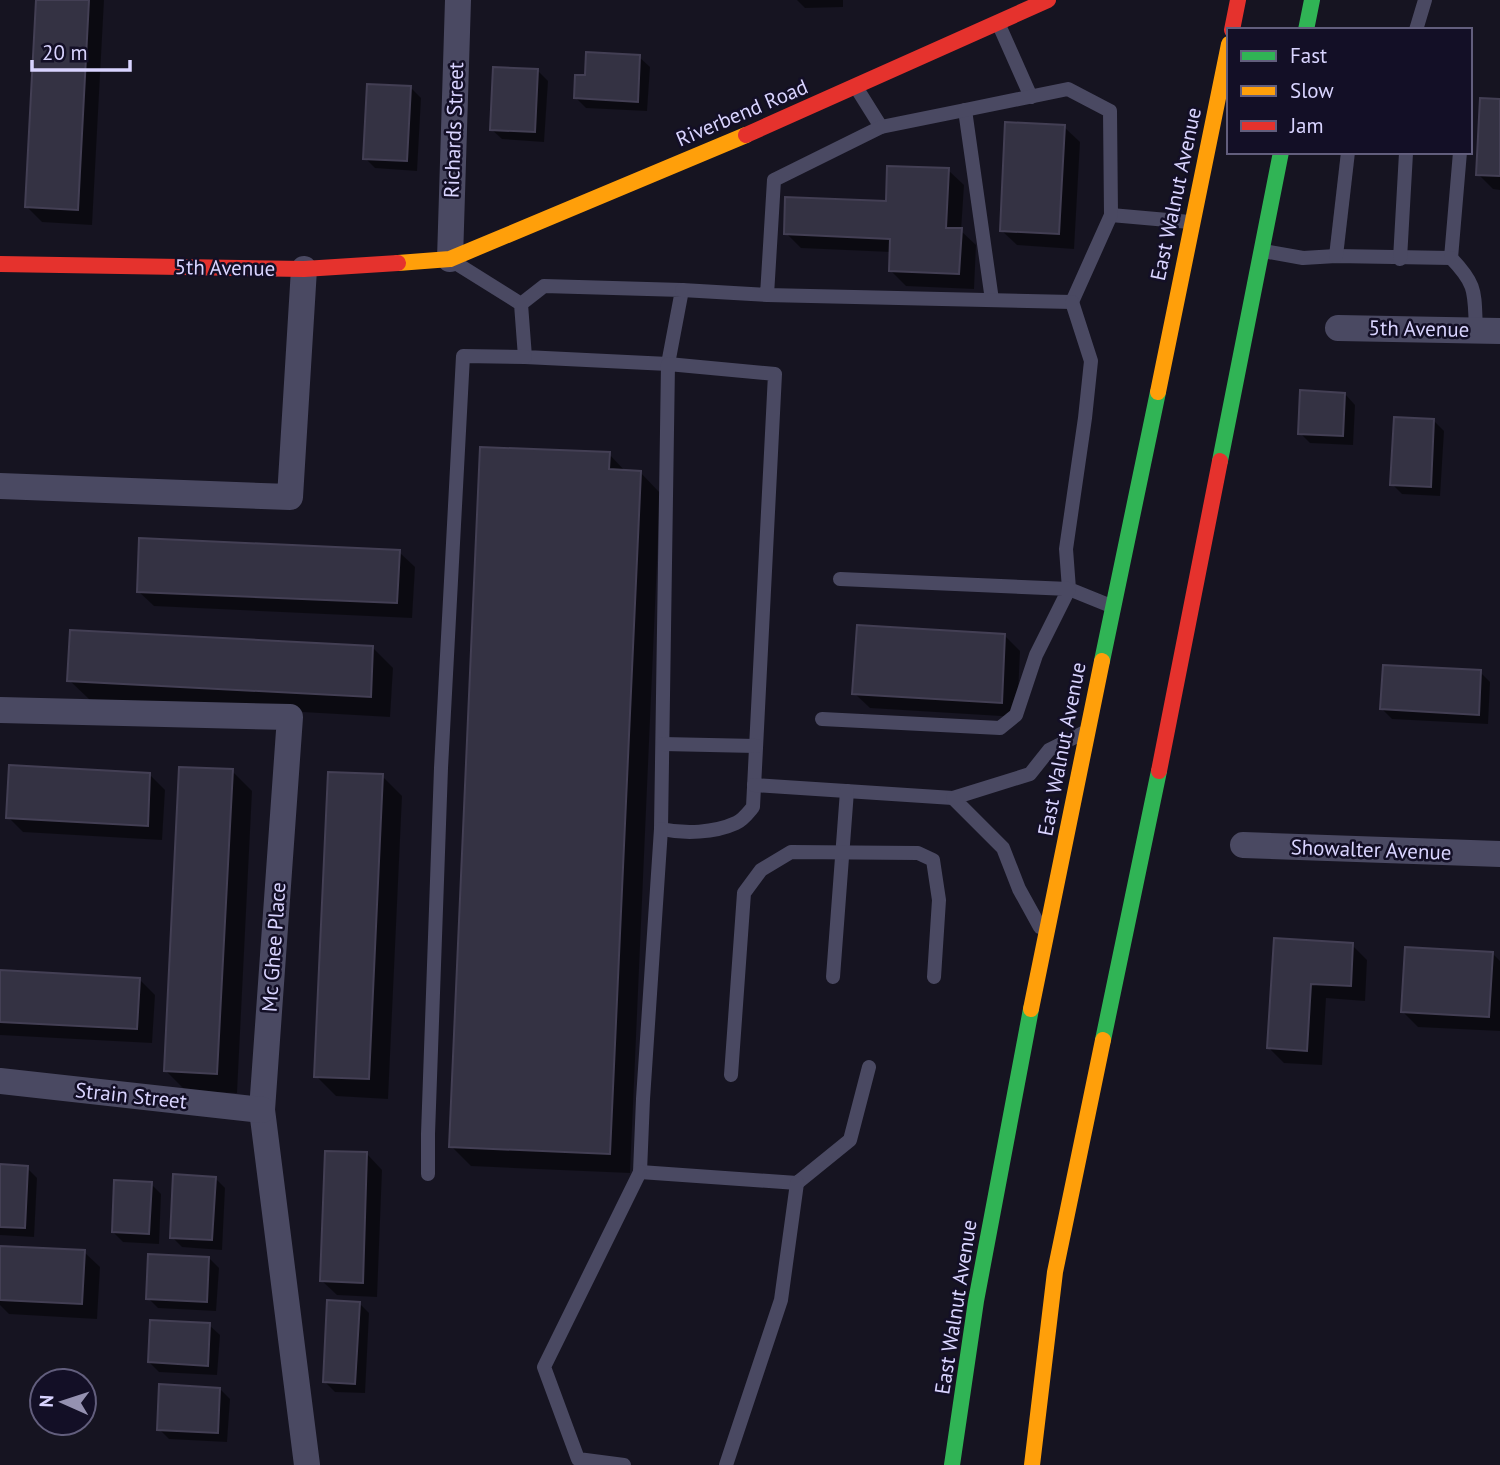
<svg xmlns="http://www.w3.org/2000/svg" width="1500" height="1465" viewBox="0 0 1500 1465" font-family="'PT Sans',sans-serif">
<rect width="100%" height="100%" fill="#161421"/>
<g fill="#0007">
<path d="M38,0H104L92,225L42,222L27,207Z"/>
<path d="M797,0H843V7L805,8Z"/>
<path d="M639,57L650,67L647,111L586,108L576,98L586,77Z"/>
<path d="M538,71L548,81L544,142L502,139L491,129Z"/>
<path d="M411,88L421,98L417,171L375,168L365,158Z"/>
<path d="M1500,101V190L1493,189L1478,174Z"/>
<path d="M1064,127L1080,142L1074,249L1017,245L1001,230Z"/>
<path d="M948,170L964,185L961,231L976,245L974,289L906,286L890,270L891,252L801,248L786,233L888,203Z"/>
<path d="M1345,394L1355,405L1353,445L1310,443L1300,433Z"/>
<path d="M1434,421L1444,431L1440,496L1402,494L1392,484Z"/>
<path d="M609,454L626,472H640L660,493L630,1173L471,1166L451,1146Z"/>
<path d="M399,552L415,567L412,618L154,606L138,591Z"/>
<path d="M1005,636L1020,651L1017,717L870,708L854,693Z"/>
<path d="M373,648L393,668L390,717L90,700L69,680Z"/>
<path d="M1480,672L1490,682L1488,724L1392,719L1382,709Z"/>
<path d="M232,771L252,791L237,1093L186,1091L166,1071Z"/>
<path d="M150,775L165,790L162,840L23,832L8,817Z"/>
<path d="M382,776L402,796L388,1099L336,1096L316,1076Z"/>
<path d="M1276,940L1352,945L1367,960L1365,1001L1326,998L1322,1065L1284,1063L1269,1048Z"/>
<path d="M1492,953L1500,961V1031L1418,1027L1403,1012Z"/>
<path d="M0,972L139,979L155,995L152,1043L0,1035Z"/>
<path d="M367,1154L382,1170L377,1297L337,1295L321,1280Z"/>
<path d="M0,1166L27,1168L37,1178L34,1237L0,1235Z"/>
<path d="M215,1178L225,1188L222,1250L182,1247L172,1237Z"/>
<path d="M151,1184L161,1194L159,1244L123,1242L113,1232Z"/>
<path d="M0,1247L84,1252L100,1267L97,1319L9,1314L0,1305Z"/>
<path d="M209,1258L219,1268L216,1311L158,1308L148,1298Z"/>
<path d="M359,1303L369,1313L365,1393L335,1392L325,1382Z"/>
<path d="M209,1325L220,1335L217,1375L159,1372L149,1362Z"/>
<path d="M220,1389L230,1399L227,1442L169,1439L159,1429Z"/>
</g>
<g fill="#343243" stroke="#433f54" stroke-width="2">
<path d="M36,0H89L78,210L25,207Z"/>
<path d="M586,52L640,55L638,102L574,98L575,75H585Z"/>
<path d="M493,67L538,69L535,132L490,130Z"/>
<path d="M367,84L411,86L407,161L363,159Z"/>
<path d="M1480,98L1500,99V176L1476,175Z"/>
<path d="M1005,122L1065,125L1059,234L1000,231Z"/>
<path d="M887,166L949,168L946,228H962L959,274L889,271L890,239L784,234L785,197L886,201Z"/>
<path d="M1300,390L1345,393L1343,436L1298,434Z"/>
<path d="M1394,417L1434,419L1431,487L1390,485Z"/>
<path d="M480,447L610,452L609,469L641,471L610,1154L449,1147Z"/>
<path d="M139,538L400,550L397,603L137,592Z"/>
<path d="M857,625L1005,634L1002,703L852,694Z"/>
<path d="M70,630L373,646L371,697L67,681Z"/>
<path d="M1383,665L1481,670L1479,715L1380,709Z"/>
<path d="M9,765L150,773L148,826L6,818Z"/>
<path d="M179,767L233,769L217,1074L164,1071Z"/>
<path d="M328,772L383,774L369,1079L314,1077Z"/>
<path d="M1274,938L1353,943L1351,986L1311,984L1307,1051L1267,1048Z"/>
<path d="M1405,947L1493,952L1489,1017L1401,1012Z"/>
<path d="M0,970L140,978L137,1029L0,1022Z"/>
<path d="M325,1151L367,1152L363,1283L320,1281Z"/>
<path d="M0,1164L28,1166L25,1228L0,1227Z"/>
<path d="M173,1174L216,1177L212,1240L170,1238Z"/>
<path d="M114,1180L152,1182L149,1234L112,1232Z"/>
<path d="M0,1246L85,1250L82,1304L0,1300Z"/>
<path d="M148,1254L209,1257L207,1302L146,1299Z"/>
<path d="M327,1300L360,1302L355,1384L323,1382Z"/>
<path d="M150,1320L210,1323L208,1366L148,1362Z"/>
<path d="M159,1384L220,1388L218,1433L157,1430Z"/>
</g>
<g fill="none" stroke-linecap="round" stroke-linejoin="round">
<g stroke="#4a4962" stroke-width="14">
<path d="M999,25L1031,97"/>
<path d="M1416,30L1425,0"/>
<path d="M856,87L881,127"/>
<path d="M965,110L992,300"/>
<path d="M1111,215L1190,222"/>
<path d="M1263,251L1303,258L1336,256L1451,258L1460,152"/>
<path d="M1336,256L1348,152"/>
<path d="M1451,258C1478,286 1474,293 1476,330"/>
<path d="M1400,259L1406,153"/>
<path d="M454,262L521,304L525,357L668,364L682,290L544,286L521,304"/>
<path d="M682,290L767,295L1072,302L1111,215L1110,111L1068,89L965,110L881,127L774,180L767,295"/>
<path d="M1072,302L1091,361L1085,418L1066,549L1069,589L1111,606"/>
<path d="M668,364L775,374L753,807C748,813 743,820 736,823C714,833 685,834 661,829Z"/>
<path d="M822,719L1000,728L1016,715L1036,655L1069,589L840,579"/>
<path d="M663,744L756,746"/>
<path d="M754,785L953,798"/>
<path d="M661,829L643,1099L640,1172L797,1183L850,1140L869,1067"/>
<path d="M1040,927L1019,889L1003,848L953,798L1030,774L1049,750L1083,733"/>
<path d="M833,977L847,791"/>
<path d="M731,1075L744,893L761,870L791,852L918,853L933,860L939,900L934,977"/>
<path d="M428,1174V1134L441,768L463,356L525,357"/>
<path d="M624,1465L578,1459L544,1367L640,1172"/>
<path d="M726,1465L781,1300L797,1183"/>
</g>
<g stroke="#4a4962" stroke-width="26">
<path d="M450,259L458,0"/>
<path d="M1338,328L1500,331"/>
<path d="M0,486L290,497L304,269"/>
<path d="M0,710L290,717L262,1110L307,1465"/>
<path d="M1243,845L1500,854"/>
<path d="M0,1081L262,1110"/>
</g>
<g stroke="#30b455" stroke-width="16">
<path d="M1306,30L1312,0"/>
<path d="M1220,461L1281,152"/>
<path d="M1102,661L1158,392"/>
<path d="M1103,1040L1159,771"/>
<path d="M952,1465L976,1301L1031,1009"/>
</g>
<g stroke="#ff9f0a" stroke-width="16">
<path d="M398,263L450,259L746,135"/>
<path d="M1158,392L1229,44"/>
<path d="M1031,1009L1102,661"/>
<path d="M1032,1465L1055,1272L1103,1040"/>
</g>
<g stroke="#e5322d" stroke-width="16">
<path d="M1232,30L1238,0"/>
<path d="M746,135L1048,0"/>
<path d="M0,264L304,269L398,263"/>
<path d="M1159,771L1220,461"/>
</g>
</g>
<g text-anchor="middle" stroke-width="5" stroke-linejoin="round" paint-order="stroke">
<g font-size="21" fill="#d9d4ff" stroke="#130f26">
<text transform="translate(742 113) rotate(-23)" y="7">Riverbend Road</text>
<text transform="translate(454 130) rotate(-88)" y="7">Richards Street</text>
<text transform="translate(1176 194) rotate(-78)" y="7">East Walnut Avenue</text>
<text transform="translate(225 268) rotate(1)" y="7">5th Avenue</text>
<text transform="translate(1419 329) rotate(1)" y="7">5th Avenue</text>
<text transform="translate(1062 749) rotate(-79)" y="7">East Walnut Avenue</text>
<text transform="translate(1371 850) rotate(2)" y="7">Showalter Avenue</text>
<text transform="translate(274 947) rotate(-86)" y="7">Mc Ghee Place</text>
<text transform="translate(131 1096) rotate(6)" y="7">Strain Street</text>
<text transform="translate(956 1307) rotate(-81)" y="7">East Walnut Avenue</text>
</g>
</g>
<rect x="1227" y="28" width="245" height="126" fill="#130f26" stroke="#625e7d" stroke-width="2"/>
<rect x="1241" y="51" width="35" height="10" fill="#30b455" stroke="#625e7d" stroke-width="2"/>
<text x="1290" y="63" font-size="21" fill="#d9d4ff">Fast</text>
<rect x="1241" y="86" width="35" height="10" fill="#ff9f0a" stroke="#625e7d" stroke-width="2"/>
<text x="1290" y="98" font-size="21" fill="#d9d4ff">Slow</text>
<rect x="1241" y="121" width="35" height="10" fill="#e5322d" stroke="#625e7d" stroke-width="2"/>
<text x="1290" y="133" font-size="21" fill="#d9d4ff">Jam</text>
<g transform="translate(63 1402) rotate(273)"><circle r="33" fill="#130f26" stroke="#625e7d" stroke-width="2"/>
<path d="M0-5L12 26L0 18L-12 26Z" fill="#9591b1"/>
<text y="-10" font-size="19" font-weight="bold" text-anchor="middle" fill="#d9d4ff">N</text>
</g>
<path d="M32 60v10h98v-10" fill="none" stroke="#d9d4ff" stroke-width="3.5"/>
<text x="42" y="60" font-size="21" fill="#d9d4ff" stroke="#130f26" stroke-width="5" paint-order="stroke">20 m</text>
</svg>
